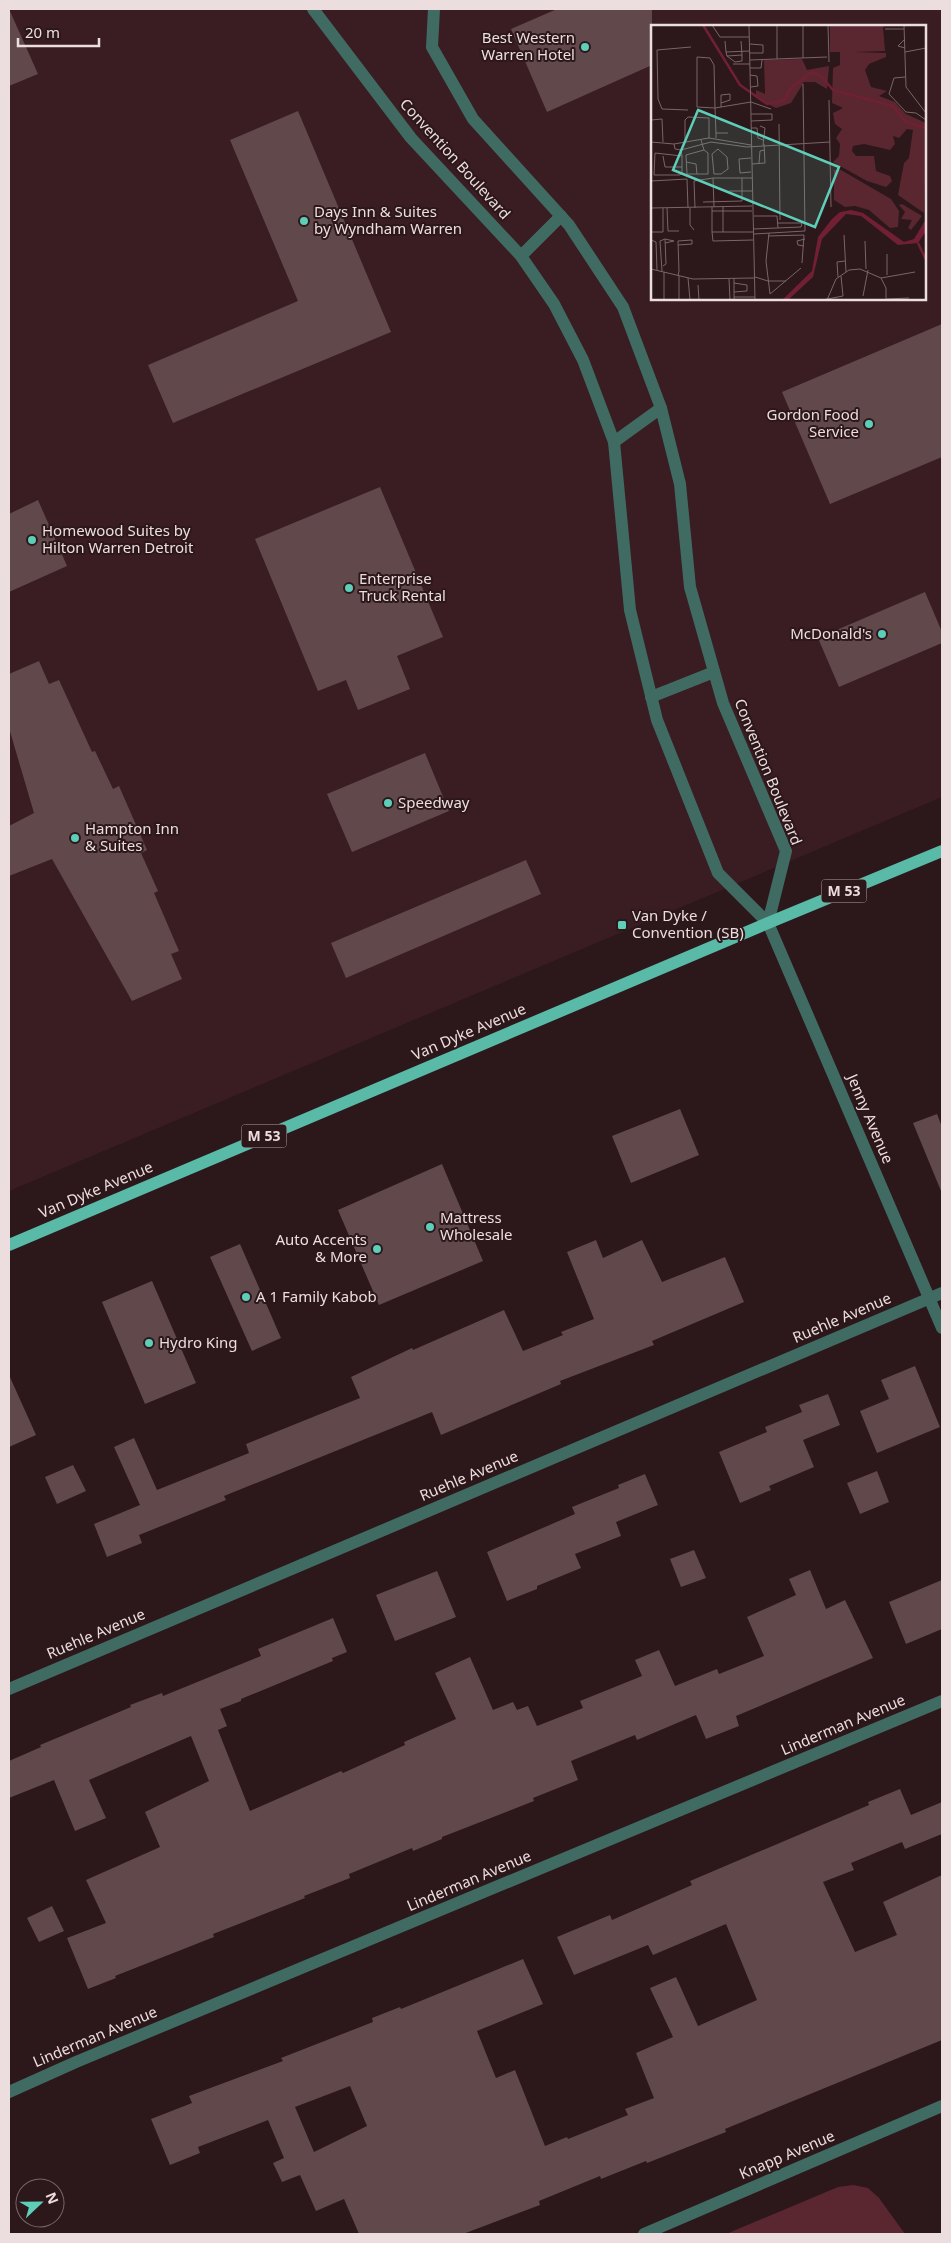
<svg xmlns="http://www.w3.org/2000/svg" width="951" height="2243" viewBox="0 0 951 2243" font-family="'Noto Sans',sans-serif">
<rect width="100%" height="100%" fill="#2c171a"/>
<path fill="#391d22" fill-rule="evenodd" d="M9,9H942V797L9,1191ZM652,26H925V299H652Z"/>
<path fill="#5a2730" d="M853,2185L868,2188L879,2198L905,2234H726L838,2187Z"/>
<g fill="#61484b" fill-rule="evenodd">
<path d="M9,9L38,74L9,86Z"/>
<path d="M557,9H652V65L547,112L511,29Z"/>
<path d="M298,111L391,332L173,423L148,365L298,301L230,140Z"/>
<path d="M942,324V457L830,504L782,392Z"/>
<path d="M380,487L443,637L397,656L410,689L358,710L346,680L318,691L255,539Z"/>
<path d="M38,500L67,566L9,592V514Z"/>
<path d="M925,592L942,632V643L839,687L818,638Z"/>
<path d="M39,661L49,684L59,680L92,752L95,751L113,789L119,786L147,850L141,853L158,891L154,893L179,951L171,954L182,979L132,1001L52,859L9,876V826L34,813L9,728V674Z"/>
<path d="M425,753L449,811L352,852L327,794Z"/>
<path d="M526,860L541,894L346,978L331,943Z"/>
<path d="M680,1109L699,1155L631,1183L612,1136Z"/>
<path d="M937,1114L942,1127L941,1191L913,1123Z"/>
<path d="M442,1164L483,1261L379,1305L338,1210Z"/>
<path d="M596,1240L603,1258L642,1240L662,1282L725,1257L744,1302L652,1341L654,1345L560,1381L561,1384L441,1435L432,1412L224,1496L226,1500L139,1535L142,1543L107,1557L94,1524L140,1505L114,1447L134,1438L157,1490L249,1453L246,1444L360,1398L351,1377L412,1348L413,1350L504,1310L523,1351L563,1335L561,1332L594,1319L567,1252Z"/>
<path d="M240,1244L281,1338L252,1351L210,1257Z"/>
<path d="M152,1281L196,1383L145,1404L102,1302Z"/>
<path d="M915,1366L940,1427L877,1453L860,1411L889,1399L881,1380Z"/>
<path d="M9,1375L36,1435L9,1447Z"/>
<path d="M828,1394L840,1425L803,1440L814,1467L769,1486L771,1490L740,1503L719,1452L767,1432L765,1427L802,1412L799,1405Z"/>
<path d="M73,1465L86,1491L57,1504L45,1477Z"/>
<path d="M877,1471L889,1502L860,1514L847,1483Z"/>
<path d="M645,1474L658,1505L616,1522L621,1536L575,1554L581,1568L537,1586V1589L507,1601L487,1552L575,1514L572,1507L619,1488L618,1485Z"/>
<path d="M694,1550L706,1578L681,1587L670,1559Z"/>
<path d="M810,1570L826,1609L845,1600L873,1658L736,1716L739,1726L706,1739L696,1715L637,1740L635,1735L571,1761L578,1780L533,1798L534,1801L442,1837V1839L413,1851L412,1848L349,1874L350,1878L304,1896L305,1898L213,1934L214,1937L115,1976L116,1978L88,1989L67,1938L106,1923L86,1880L160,1847L145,1812L209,1781L191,1736L89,1780L106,1818L75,1831L54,1780L9,1798V1761L41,1747L40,1745L131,1707L130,1705L162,1693L163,1696L261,1656L258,1649L333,1618L347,1652L332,1658L333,1661L241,1699V1701L220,1709L227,1726L218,1730L250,1811L341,1771L343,1773L405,1745L404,1742L456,1719L435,1673L470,1657L493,1710L513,1702L517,1710L528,1706L537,1726L583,1708L580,1701L642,1676L635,1660L659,1650L675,1686L717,1669L719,1674L764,1656L747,1617L796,1595L789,1579Z"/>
<path d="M437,1571L456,1617L395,1641L376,1595Z"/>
<path d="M942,1580V1629L906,1644L889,1602Z"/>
<path d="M900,1789L911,1815L942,1802V1834L905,1849L902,1842L851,1863L854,1870L823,1882L855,1952L897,1935L883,1902L942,1875V2040L725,2129L726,2132L647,2163L646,2161L601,2179L600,2176L539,2201L540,2205L463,2234H359L344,2199L316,2211L300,2175L282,2182L273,2163L284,2158L268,2120L198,2147L200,2153L170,2165L151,2119L192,2103L189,2096L283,2061L281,2058L373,2022L372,2018L400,2007L401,2009L523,1959L543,2004L477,2031L496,2078L515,2070L545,2146L567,2137L568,2139L628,2115L625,2109L654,2098L636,2053L673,2037L650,1988L676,1977L698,2026L757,2000L726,1924L653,1955L648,1945L574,1975L557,1937L610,1915L612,1920L692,1885L690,1881L869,1805L868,1802ZM350,2086L367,2126L314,2152L295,2107Z"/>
<path d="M52,1906L64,1931L39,1942L27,1918Z"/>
</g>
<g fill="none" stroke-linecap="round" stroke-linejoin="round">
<g stroke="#406b62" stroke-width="12">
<path d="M313,9L411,138L521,256L554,304L583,360L614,442L630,610L657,720L718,873L768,923L942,1328"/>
<path d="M434,9L432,47L473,119L569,225L623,307L661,408L680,484L690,587L723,703L786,851L768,923"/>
<path d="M521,256L561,216"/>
<path d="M614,442L661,408"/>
<path d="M651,697L714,672"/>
<path d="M9,1689L942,1293"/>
<path d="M9,2092L76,2062L942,1701"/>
<path d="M644,2234L942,2106"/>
</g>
<path stroke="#58baa7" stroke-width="12" d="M9,1245L768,923L942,851"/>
</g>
<g fill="#5dceb8" stroke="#2c171a" stroke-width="2">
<circle cx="585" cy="47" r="5"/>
<circle cx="304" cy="221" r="5"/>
<circle cx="869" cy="424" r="5"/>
<circle cx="32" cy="540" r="5"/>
<circle cx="349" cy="588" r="5"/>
<circle cx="882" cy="634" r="5"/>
<circle cx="388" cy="803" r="5"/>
<circle cx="75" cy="838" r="5"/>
<rect x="617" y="920" width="10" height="10" rx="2.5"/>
<circle cx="430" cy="1227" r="5"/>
<circle cx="377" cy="1249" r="5"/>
<circle cx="246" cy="1297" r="5"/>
<circle cx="149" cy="1343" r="5"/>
</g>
<g text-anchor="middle" stroke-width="4" stroke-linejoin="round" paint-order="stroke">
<g fill="#2c171a" stroke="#b2a2a3" stroke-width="1">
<rect x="821.5" y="879.5" width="45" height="23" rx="4"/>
<rect x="241.5" y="1124.5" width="45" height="23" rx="4"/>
</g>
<g font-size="14" font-weight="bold" fill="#ecddde">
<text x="844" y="896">M 53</text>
<text x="264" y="1141">M 53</text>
</g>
<g font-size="15" fill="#ecddde" stroke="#2c171a" text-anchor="start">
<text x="575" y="43" text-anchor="end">Best Western<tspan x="575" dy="17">Warren Hotel</tspan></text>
<text x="314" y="217">Days Inn &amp; Suites<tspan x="314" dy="17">by Wyndham Warren</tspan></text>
<text x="859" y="420" text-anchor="end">Gordon Food<tspan x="859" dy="17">Service</tspan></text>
<text x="42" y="536">Homewood Suites by<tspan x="42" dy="17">Hilton Warren Detroit</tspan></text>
<text x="359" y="584">Enterprise<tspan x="359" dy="17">Truck Rental</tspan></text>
<text x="872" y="639" text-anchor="end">McDonald's</text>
<text x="398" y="808">Speedway</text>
<text x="85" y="834">Hampton Inn<tspan x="85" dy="17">&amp; Suites</tspan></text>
<text x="632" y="921">Van Dyke /<tspan x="632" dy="17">Convention (SB)</tspan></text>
<text x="440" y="1223">Mattress<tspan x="440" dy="17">Wholesale</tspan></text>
<text x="367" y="1245" text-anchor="end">Auto Accents<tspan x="367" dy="17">&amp; More</tspan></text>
<text x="256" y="1302">A 1 Family Kabob</text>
<text x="159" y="1348">Hydro King</text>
</g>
<g font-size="15" fill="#ecddde" stroke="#2c171a">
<text transform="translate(455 159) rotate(48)" y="5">Convention Boulevard</text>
<text transform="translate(768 772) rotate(68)" y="5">Convention Boulevard</text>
<text transform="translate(469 1032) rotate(-23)" y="5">Van Dyke Avenue</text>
<text transform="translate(870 1119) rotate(67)" y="5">Jenny Avenue</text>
<text transform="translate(96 1190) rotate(-23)" y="5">Van Dyke Avenue</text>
<text transform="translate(842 1318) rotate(-23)" y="5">Ruehle Avenue</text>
<text transform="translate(469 1476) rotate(-23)" y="5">Ruehle Avenue</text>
<text transform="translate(96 1634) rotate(-23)" y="5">Ruehle Avenue</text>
<text transform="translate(843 1725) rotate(-23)" y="5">Linderman Avenue</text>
<text transform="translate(469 1881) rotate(-23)" y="5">Linderman Avenue</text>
<text transform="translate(95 2037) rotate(-23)" y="5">Linderman Avenue</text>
<text transform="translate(787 2155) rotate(-23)" y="5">Knapp Avenue</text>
</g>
</g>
<g transform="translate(651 25)">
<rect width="275" height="275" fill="#2c171a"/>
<path d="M179,0H236L232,2L234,26L202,27L235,28V32L218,39L214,45L220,62L236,66L228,71L244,77L255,89L275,98L273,188L247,170L253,138L258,133L262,105L256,104L248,113L242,111L244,119L239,125L213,119L202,121L201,126L205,131H223L225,146L239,151L241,156L235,162L216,156L182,137L188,131L189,119L185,113L191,104L184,99L182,88L192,83L181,78L182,43L189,40V27H179ZM151,34L156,45L178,41L176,64L164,57H153L140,78L125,83L105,73V65L114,69L113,35ZM183,145H190L240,174L248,186L247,202L239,203L218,185L204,181L194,182L183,175ZM251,179L271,191L260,205L257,203L261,195L250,194L254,187L248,180Z" fill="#5a2730"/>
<path d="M200,185L212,188L253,217L263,214L275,194V206L267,218L247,220L210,191L195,189L171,214L162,252L137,275H131L161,246L167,212L181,194L189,187Z" fill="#712033"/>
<path fill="none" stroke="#712033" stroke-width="2.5" d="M52,0L89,60L116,79L134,75L139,64L161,47L170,51L182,65L242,81L255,97L275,103M267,218L275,235"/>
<path fill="none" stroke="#796668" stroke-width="1" d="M61,0L69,12H98M98,0L104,275M126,0V34M152,0V33M177,0L178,37M253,0L255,62L275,88M234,4H253M253,15L247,21L254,23M74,16L75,27L99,26M99,19L112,20V28H99M75,27L76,31L91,30L90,16M254,27L275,23M76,31L84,37L91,36V30M46,32L59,33L63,40L64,83L46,82ZM99,35L176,32M82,39H99M99,43H110L111,35M99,50L106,51L107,61L100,62M254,52L243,53L238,69L255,87L265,88L275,95M178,75L180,182M70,78L79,75V69L70,70V82M37,85L11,84L7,74L6,25L40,22M100,89H121V95L100,96M0,95L11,94L12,117M128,99L129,195M109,101L114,103L112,120M100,103H106L107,113L112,115M65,108L64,83L100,77L120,84M65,113V108H77M50,115L53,125L35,130L36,149H57V128L53,125M0,117L23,119M34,118V95L37,92L58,93V113M23,119L24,124L30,125L60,117L96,122L179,117M23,119L58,113L100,120M67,124L76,132L77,144L70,149H63L61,129ZM30,125L31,131V147L29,150H3L4,128L31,131M12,131L14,142H31M35,137L45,139L46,149M108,138L109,126L114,125M101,139L114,138L113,119M100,147L89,148L88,134L100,133M0,156L36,154L37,183M78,166H101M0,171V189M52,177L91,176V153M61,182V207H72V182M63,182L62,153H101M0,183L101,181M16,183L17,206H28M39,183V200L43,205M44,183L43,156L62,153M61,186H101M103,191H126L127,203M102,204L150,202L151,198H126M0,207H12V183M61,207L62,216L102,215M72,207H102M118,208L115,236L119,269L150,243M103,209L154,206L152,59M193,210L195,247M117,211L153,210L151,238M14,214L23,216L14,218M0,215L5,217L6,245M214,216L215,244M27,220L41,219V215L27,216L28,246L27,251M153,221L147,220L146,216L154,214M0,244L42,254L103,253M11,246L9,216L14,214L15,239L12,241M236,250V229M190,251L192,271M104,252L117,256H135M187,252L186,237L194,236M37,253L39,275M83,253V275M230,253L264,247M78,254L79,275M83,258L96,260V266L83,267M47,260L48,275M212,271L217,245M83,272H104M236,274L258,273M13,275V247M28,275V251M171,275L192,271M176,275L185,254L198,245L209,244L230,253L235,263V275"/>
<path fill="#5dceb8" fill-opacity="0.15" stroke="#5dceb8" stroke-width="2.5" d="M47,85L188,142L164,202L22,145Z"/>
<rect width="275" height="275" fill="none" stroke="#ecddde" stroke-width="2.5"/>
</g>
<rect width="951" height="2243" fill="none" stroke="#ecddde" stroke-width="20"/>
<g transform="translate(40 2203) rotate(68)"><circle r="24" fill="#2c171a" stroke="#796668"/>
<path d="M0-4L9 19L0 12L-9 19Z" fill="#5dceb8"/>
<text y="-8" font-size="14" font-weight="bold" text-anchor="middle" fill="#ecddde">N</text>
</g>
<path d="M18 38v8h81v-8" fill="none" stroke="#ecddde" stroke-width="2.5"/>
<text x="25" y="38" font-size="15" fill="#ecddde" stroke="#2c171a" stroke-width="4" paint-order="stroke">20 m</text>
</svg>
